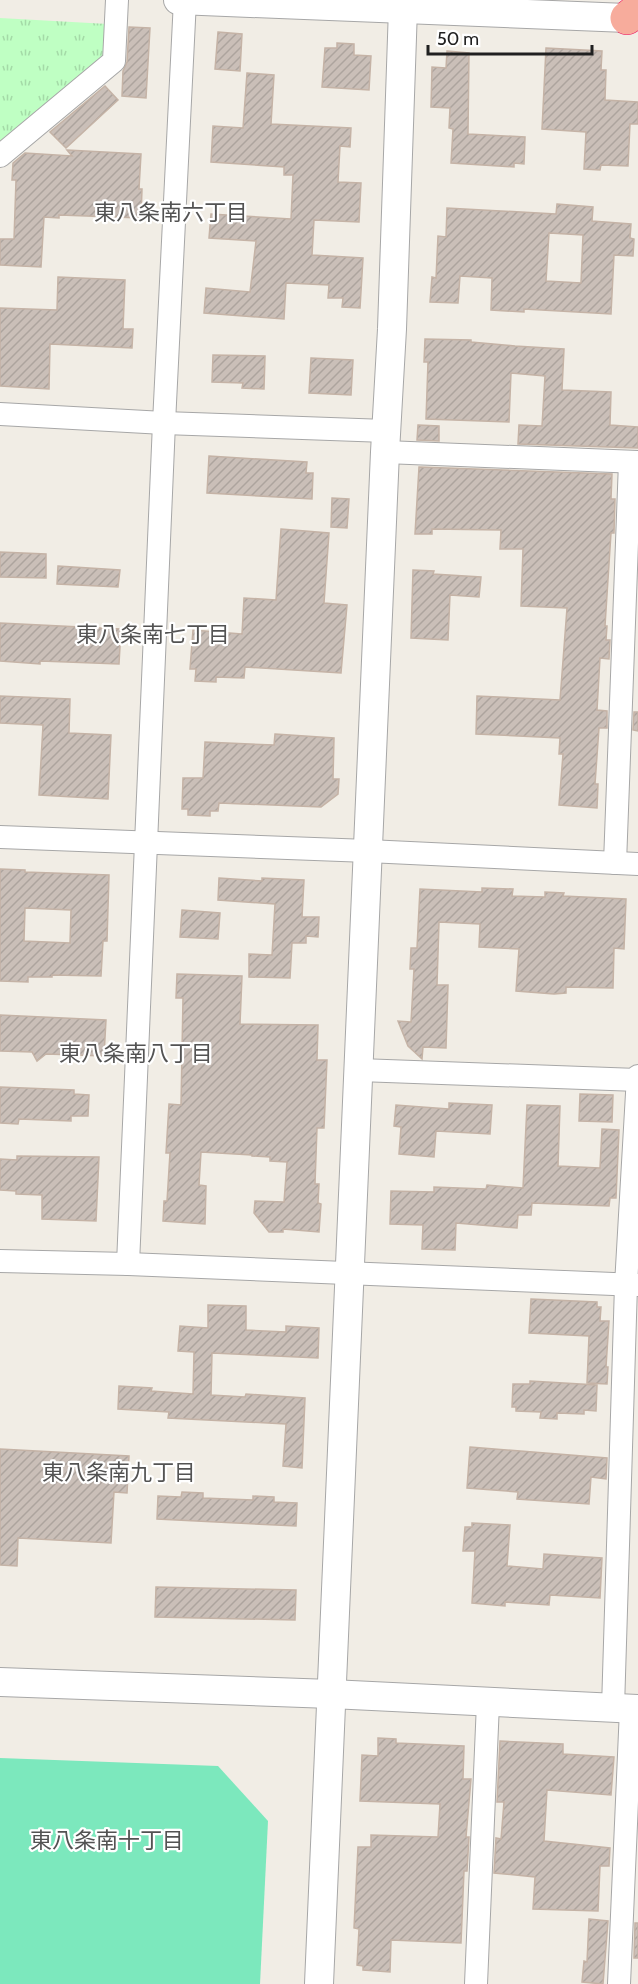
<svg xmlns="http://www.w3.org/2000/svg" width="638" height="1984" viewBox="0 0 638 1984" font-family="Cabin,'Noto Sans JP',sans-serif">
<defs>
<pattern id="park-tufts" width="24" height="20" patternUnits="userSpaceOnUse" patternTransform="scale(1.5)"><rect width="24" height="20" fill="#bfffc3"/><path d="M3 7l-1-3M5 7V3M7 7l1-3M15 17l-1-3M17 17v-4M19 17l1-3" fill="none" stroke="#a4daa7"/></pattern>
<pattern id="building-hatch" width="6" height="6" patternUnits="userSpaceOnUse" patternTransform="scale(1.5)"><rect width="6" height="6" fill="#cabfb8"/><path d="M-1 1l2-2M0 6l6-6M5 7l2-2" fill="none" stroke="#ada49e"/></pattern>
</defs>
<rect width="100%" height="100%" fill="#f1ede5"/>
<path fill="url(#park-tufts)" d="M0,18L108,24L104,57L0,141Z"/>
<path fill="#7ce8bd" d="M0,1758L218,1766L268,1821L260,1984H0Z"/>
<g fill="url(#building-hatch)" stroke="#c5b3a6" stroke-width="1.5" fill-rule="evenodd">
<path d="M129,27L150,28L146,98L122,96L123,71L127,62Z"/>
<path d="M218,32L242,34L240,71L215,69Z"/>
<path d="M337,43L354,44V55L371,56L369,90L322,87L325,48H337Z"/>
<path d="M546,48L602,51L601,70H606L605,100L638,102V124H630L628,166L601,165L600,170L584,169L586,132L542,129Z"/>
<path d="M447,51L469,53L468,134L525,137L524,164L514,163V167L451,163L453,129L449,128L450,108L431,107L432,67L446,68Z"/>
<path d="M247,73L274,75L271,124L351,128L350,147L340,146L338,182L361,183L359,222L314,220L312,255L363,258L360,308L342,307L343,298H328L329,285L286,283L284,319L204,313L206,288L250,292L256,241L209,238L211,214L291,219L293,175H284V167L211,162L213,126L243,128Z"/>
<path d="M105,86L118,100L66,148L50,132Z"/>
<path d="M67,150L141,154L139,189H142L141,218L59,215V218L44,217L41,267L0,265V239H14L16,180H12L13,163L25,153L72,156Z"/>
<path d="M557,204L593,207L592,221L631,224L630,238L634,239L633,256L614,255L611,314L524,309V312L491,310L492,278L460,276L458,303L430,302L432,277L436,278L438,236L446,237L447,208L556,214ZM549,233L583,235L581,283L546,281Z"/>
<path d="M58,277L125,280L123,329H133L132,348L50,344L49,389L0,386V308L57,310Z"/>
<path d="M425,339L471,340V342L515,346L564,349L562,390L611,392L610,425L638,427V448L518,444L519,425L542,426L545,376L511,373L509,422L426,419L428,362H424Z"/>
<path d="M213,355L265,356L264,389L242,388L243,383L212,382Z"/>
<path d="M311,358L353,360L351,395L309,393Z"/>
<path d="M418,425L439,426V441L417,440Z"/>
<path d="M209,456L307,462L306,473H313L312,499L207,493Z"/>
<path d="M419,467L612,474L611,499H615L614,533H611L605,626H607L606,640H610L609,659L600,658L597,710L607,711V728H599L595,784H598L597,808L559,805L563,754H559L560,738L476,734L477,696L560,700L567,608L521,606L523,549H500L501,530L432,529V534H415Z"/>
<path d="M332,498L349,499L347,528L331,527Z"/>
<path d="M281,529L329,533L324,603L347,605L341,673L245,667L244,678L216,677V682L195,681L196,669H190L193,630L242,634L244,598L276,600Z"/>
<path d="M0,552L46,554V578L0,577Z"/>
<path d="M58,566L120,570L118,587L57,584Z"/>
<path d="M413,570L434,571L433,574L481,577L479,597L450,595L448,640L411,638Z"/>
<path d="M0,623L121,629L119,664L40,661V664L0,661Z"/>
<path d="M0,696L70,699L69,733L111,735L108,799L39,795L43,725L0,723Z"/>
<path d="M634,712H638V731L633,730Z"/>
<path d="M275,734L334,738L333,779H339L338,794L321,807L219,803L218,811H210V816L188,815V809H182L183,778H203L205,742L274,745Z"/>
<path d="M0,869L25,870V872L109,875L107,941H103L101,976L52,975V977H28V982L0,981ZM25,908L71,910L70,943L24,941Z"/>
<path d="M219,878L262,881V878L304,880L302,917H319L318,937L306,936V943H292L290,978L249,977V954L272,955L275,904L218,900Z"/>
<path d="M482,888L513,889L512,896L545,897V892L564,893L563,896L626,899L624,949L614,948L613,988L566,987V993L554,994L516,991L519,949L479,947L480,924L439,922L437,985H448L446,1048L423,1047L422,1059L408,1046L398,1021L411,1022L414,969H410L411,948H417L420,889L482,892Z"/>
<path d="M182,910L220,913L218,939L180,937Z"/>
<path d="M177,974L242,976L240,1024L318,1025L317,1060H327L324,1128H317L315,1184H319L318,1203L321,1204L319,1232L283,1229V1232H269L254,1213L255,1201L284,1202L287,1162L270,1161V1157L252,1156V1155L201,1152L199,1185L206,1186L205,1224L163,1221L164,1201H167L170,1153H166L169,1104L181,1105L183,998H176Z"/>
<path d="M0,1015L106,1020L104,1056L46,1054L37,1061L32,1052L0,1051Z"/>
<path d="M0,1087L74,1090V1094L89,1095L88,1116H71V1121L19,1119L18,1124L0,1123Z"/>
<path d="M580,1094L613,1095L612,1122L579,1121Z"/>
<path d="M449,1103L492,1105L490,1134L436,1131L434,1157L399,1154L401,1127L394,1126L396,1105L449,1109Z"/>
<path d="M527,1105L560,1106L558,1166L600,1168L602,1129L619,1130L616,1198H610L609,1206L532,1203L531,1215H518L517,1228L456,1223L455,1250L422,1249L423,1225L390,1224L391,1191L434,1192V1187L486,1189L487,1185L523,1188Z"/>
<path d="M17,1156L99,1157L96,1221L42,1219V1195L16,1194V1191L0,1190V1159L17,1160Z"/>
<path d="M531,1299L597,1302V1307H601L600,1321H609L606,1367H608L607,1384L587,1383L589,1336L529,1333Z"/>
<path d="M208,1305L246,1306V1330L286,1332V1326L319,1328L318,1358L212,1353L211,1395L245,1397L246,1394L305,1398L302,1468L283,1466L286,1424L168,1418L169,1412L118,1409L119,1386L152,1388L151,1391L193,1394L194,1352L178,1351L180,1326L208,1328Z"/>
<path d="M530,1381L597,1385L596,1411L584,1410V1414L557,1413V1419L540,1418L541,1412L516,1411V1407H512L513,1384H530Z"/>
<path d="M470,1447L607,1458L606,1479L591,1477L589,1504L517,1499L518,1492L467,1488Z"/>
<path d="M0,1449L129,1456L127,1493L114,1492L111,1543L18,1538L17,1566L0,1565Z"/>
<path d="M182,1492L203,1493V1498L253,1500V1496L274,1497V1502L297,1503L296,1526L157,1519L158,1496L181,1497Z"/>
<path d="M472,1523L510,1525L507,1566L543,1569L544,1554L602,1558L600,1598L550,1595L549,1605L505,1602V1606L472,1603L475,1551H463L465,1527H472Z"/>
<path d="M156,1587L296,1590L295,1620L155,1617Z"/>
<path d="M378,1738L396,1739V1743L464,1746L463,1779H471L466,1837H469L467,1871H464L461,1943L391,1940L390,1972L363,1970V1966L357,1965L359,1929L354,1928L358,1847H371V1835L438,1837L440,1804L360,1801L362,1755L378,1756Z"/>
<path d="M500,1741L563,1744V1754L614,1757L611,1795L547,1790L544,1841L610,1848L609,1866H600L598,1911L533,1909L535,1877L494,1873L496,1838L501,1839L504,1802H497Z"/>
<path d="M589,1919L608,1921L603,1984L582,1982L584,1961L587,1962Z"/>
<path d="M635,1923H638V1958H634Z"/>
</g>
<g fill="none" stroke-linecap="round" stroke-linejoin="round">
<g stroke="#a7a7a7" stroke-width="24">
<g id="minor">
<path d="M0,156L114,61L117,0"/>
<path d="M0,414L164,423L386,431"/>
<path d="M385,452L638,462"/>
<path d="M0,837L368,851L638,864"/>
<path d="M615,863L630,462"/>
<path d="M359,1070L638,1080"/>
<path d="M0,1261L128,1264L638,1285"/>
<path d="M128,1264L164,423L185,0"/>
<path d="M613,1708L626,1285L638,1076"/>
<path d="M476,1984L488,1703"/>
<path d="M619,1984L631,1709"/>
</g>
</g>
<g stroke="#a7a7a7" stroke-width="30">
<g id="tertiary">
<path d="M178,0L627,18"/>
<path d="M0,1682L331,1694L638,1709"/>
<path d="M319,1984L385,452L392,329L403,8"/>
</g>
</g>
<g stroke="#ec1562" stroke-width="34">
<path id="trunk" d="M627,18L638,9"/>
</g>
<use href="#minor" stroke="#fff" stroke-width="22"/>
<use href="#tertiary" stroke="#fff" stroke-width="28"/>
<use href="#trunk" stroke="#f7ac9c" stroke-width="33"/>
</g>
<g text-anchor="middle" stroke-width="4.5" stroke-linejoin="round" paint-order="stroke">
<g font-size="22" fill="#535353" stroke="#fff">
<text x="171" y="220">東八条南六丁目</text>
<text x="153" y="642">東八条南七丁目</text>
<text x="136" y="1061">東八条南八丁目</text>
<text x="119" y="1480">東八条南九丁目</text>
<text x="107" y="1848">東八条南十丁目</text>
</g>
</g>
<path d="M428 45v9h164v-9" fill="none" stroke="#202020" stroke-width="3"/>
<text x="437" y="45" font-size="18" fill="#202020" stroke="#ffffff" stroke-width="4.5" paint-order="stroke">50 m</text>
</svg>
